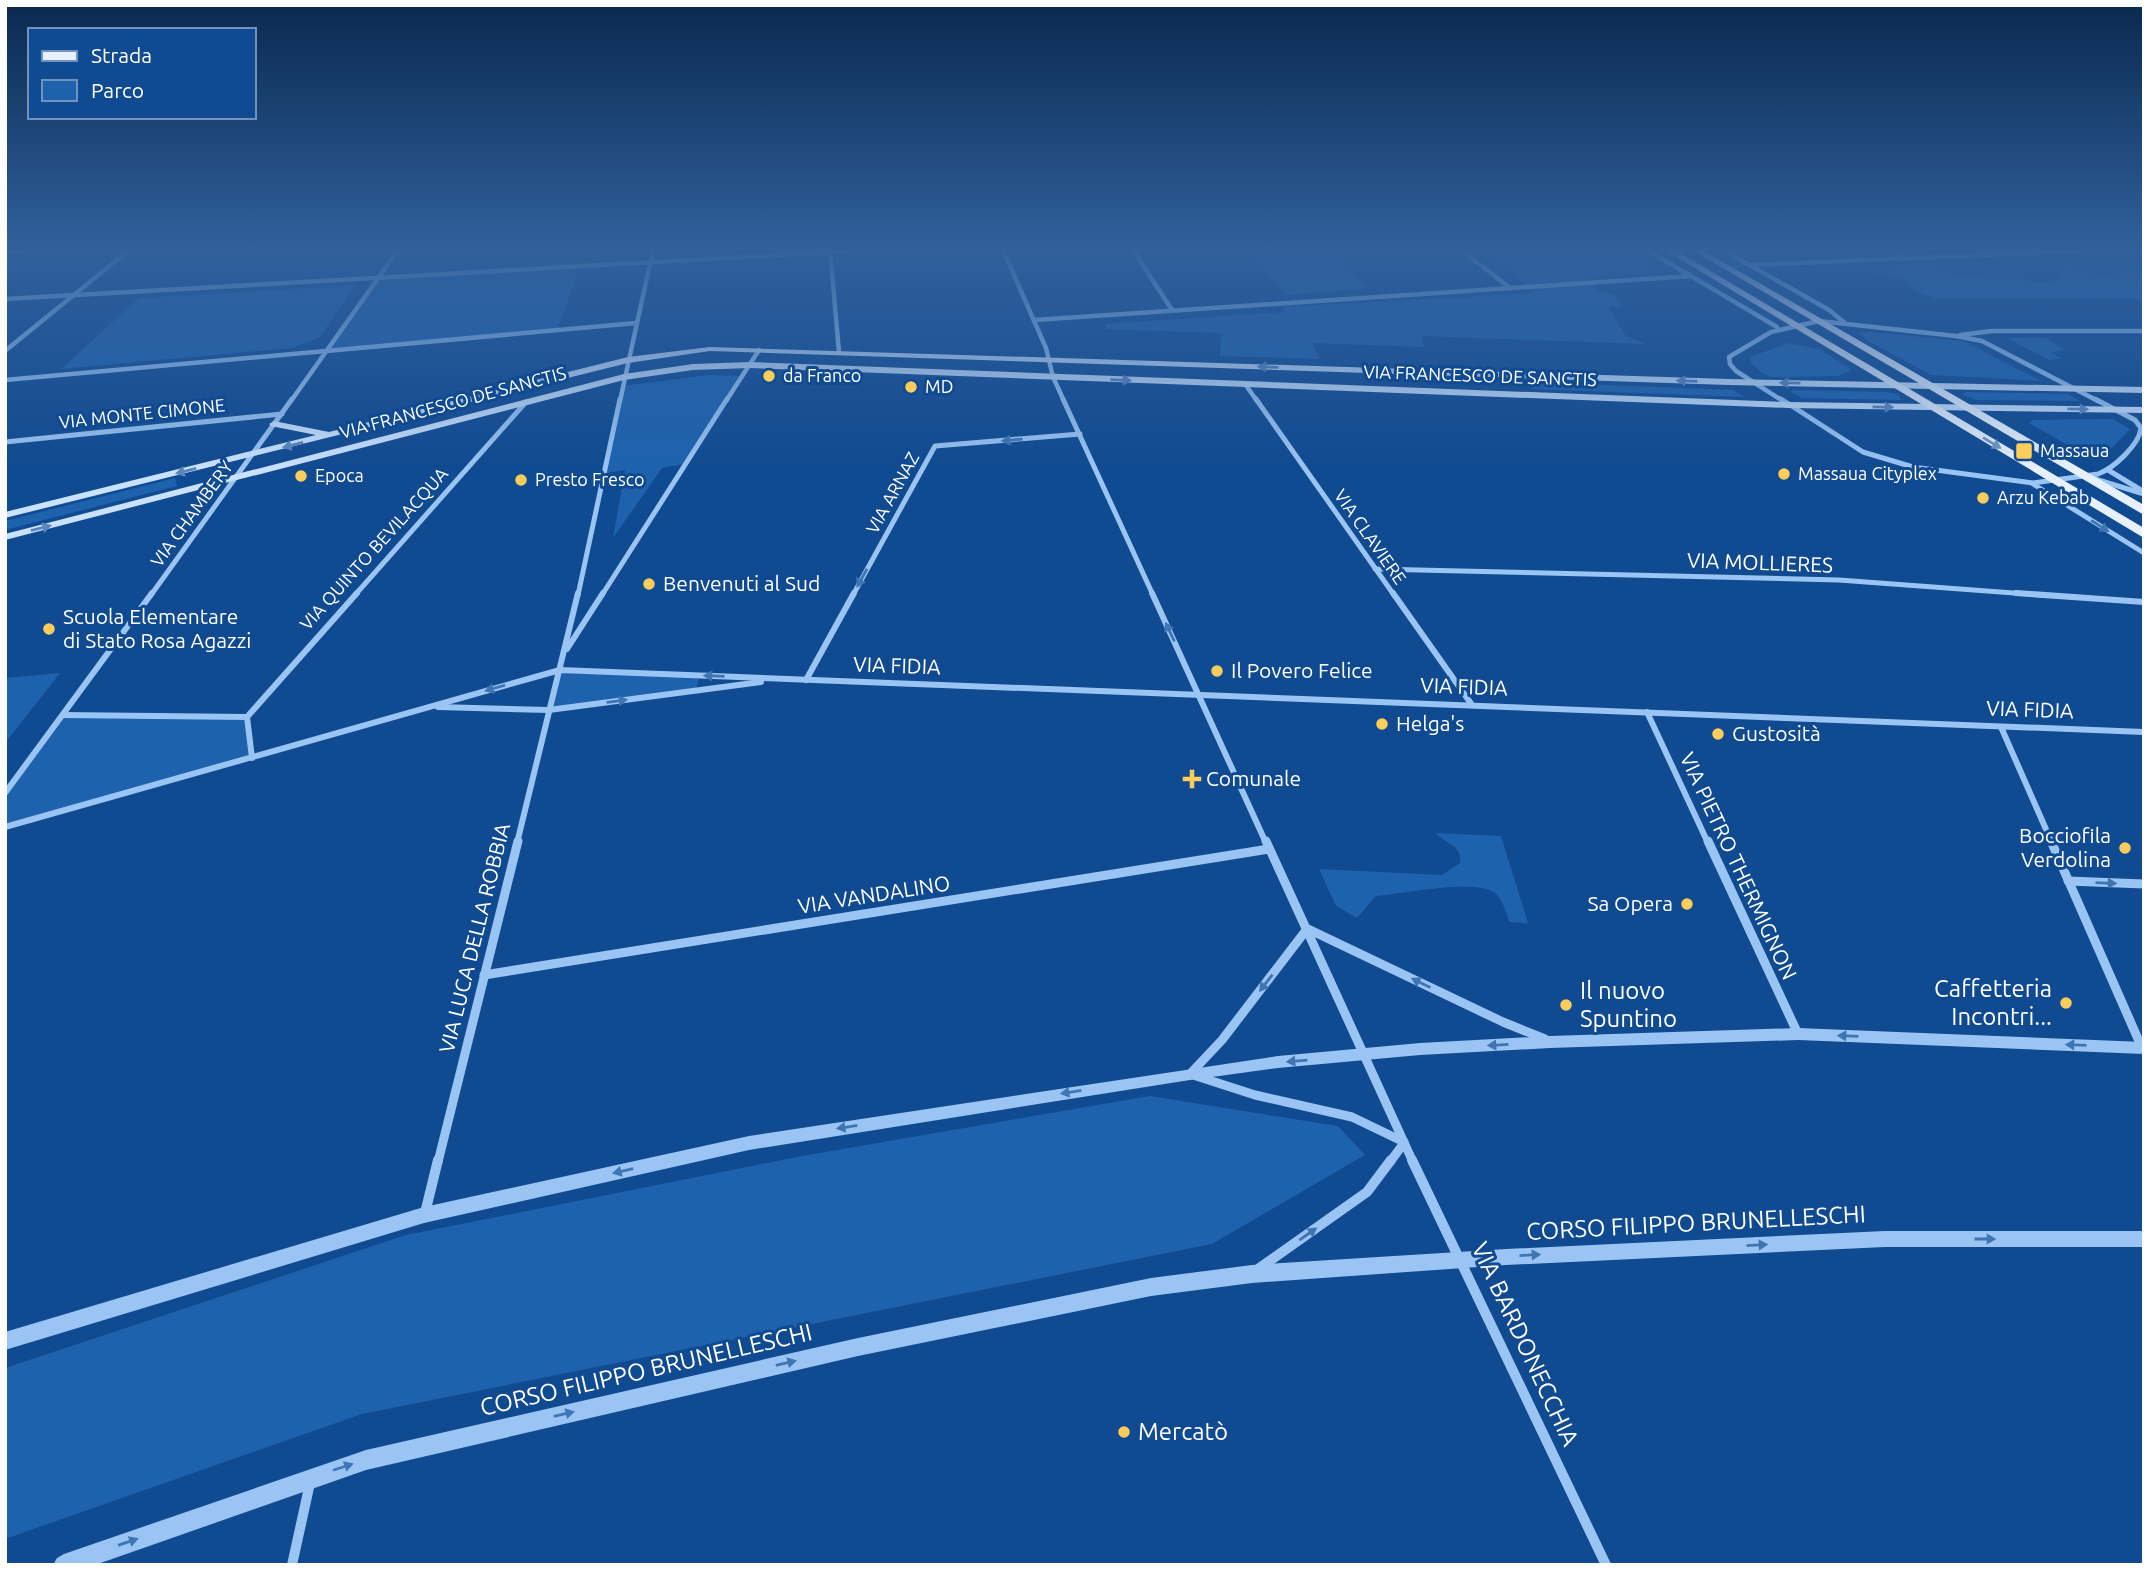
<svg xmlns="http://www.w3.org/2000/svg" width="2149" height="1570" viewBox="0 0 2149 1570" font-family="Ubuntu,sans-serif">
<rect width="100%" height="100%" fill="#104a90"/>
<g fill="#1e62ae">
<path d="M1246,250H1330L1369,288L1285,295Z"/>
<path d="M1481,250H1634L1650,260L1645,263L1658,272L1588,277L1596,290L1614,295L1623,307H1608L1626,336L1645,344L1422,336L1424,347L1312,343L1320,359L1220,356L1221,333L1106,329V324L1285,312L1282,307L1536,293Z"/>
<path d="M1932,263L1955,275L2016,272L2023,274L2028,282H2051L2062,277L2060,274L2041,267L2074,264L2094,274L2111,276L2115,273L2109,270L2144,266V299L1934,298L1912,289L1915,287L1893,275H1879L1862,266Z"/>
<path d="M581,266L557,330L326,351L378,278Z"/>
<path d="M356,285L319,338L292,348L61,369L139,298Z"/>
<path d="M1870,332L1963,341L2042,381L1931,375L1868,341L1859,333Z"/>
<path d="M2007,338H2046L2065,350L2050,352L2062,359L2049,360Z"/>
<path d="M1788,343L1820,349L1852,370L1838,376L1771,377L1762,373L1750,362V357Z"/>
<path d="M709,375L743,376L689,463L662,468L613,538L625,470L602,474L622,386Z"/>
<path d="M1530,382L1733,390L1745,397L1534,389L1525,384Z"/>
<path d="M1793,390L1888,392L1898,395L1902,400L1802,398L1791,392Z"/>
<path d="M1965,392L2068,394L2080,401L1976,400L1962,394Z"/>
<path d="M2113,419L2130,429L2103,457L2092,459L2029,423L2032,420Z"/>
<path d="M175,478L177,486L5,530V521Z"/>
<path d="M560,670L699,676L696,691L549,710Z"/>
<path d="M60,673L5,743V678Z"/>
<path d="M63,715L247,717L252,758L5,827V793Z"/>
<path d="M1436,833L1501,836L1528,923L1509,922C1506,912 1503,900 1495,893C1476,878 1401,894 1376,896L1357,918L1336,906L1319,869L1442,875L1460,863C1463,845 1445,844 1436,833Z"/>
<path d="M1150,1096L1338,1126L1365,1155L1212,1244L362,1414L5,1539V1368L406,1235L802,1156Z"/>
</g>
<g fill="none" stroke-linecap="round" stroke-linejoin="round">
<path stroke="#9ac4f3" stroke-width="10" d="M292,1565L310,1483"/>
<g stroke="#9ac4f3" stroke-width="4.5">
<path d="M830,250L839,352"/>
<path d="M1003,250L1046,348L1053,377L1064,401"/>
<path d="M1133,250L1172,310"/>
<path d="M1461,250L1509,287"/>
<path d="M1647,250L1777,327"/>
<path d="M1723,250L1829,310L1844,322"/>
<path d="M1888,250L1903,257"/>
<path d="M5,252L40,250"/>
<path d="M1750,265L2098,250"/>
<path d="M5,299L865,250"/>
<path d="M1034,320L1690,276"/>
<path d="M1960,335L1992,331H2144"/>
<path d="M5,351L129,250"/>
<path d="M5,380L636,323"/>
<path d="M1245,384L1257,401"/>
<path d="M291,401L398,250"/>
<path d="M620,401L653,250"/>
<path d="M726,401L759,350"/>
<path d="M1783,401L1736,371L1730,364L1729,357L1771,332L1819,321L1956,336L1982,341L2098,401"/>
</g>
<g stroke="#9ac4f3" stroke-width="5">
<path d="M1063,399L1153,595"/>
<path d="M1256,399L1394,595"/>
<path d="M1781,399L1863,452L1913,467L2033,483L2098,474C2114,468 2139,445 2141,428L2135,420L2095,399"/>
<path d="M5,442L282,414"/>
<path d="M2108,470L2141,490"/>
<path d="M2095,479L2144,494"/>
<path d="M2033,484L2144,553"/>
<path d="M1375,569L1839,580L2041,595"/>
<path d="M151,595L292,399"/>
<path d="M355,595L526,402"/>
<path d="M578,595L620,399"/>
<path d="M602,595L727,399"/>
<path d="M853,595L935,446L1080,434"/>
</g>
<g stroke="#9ac4f3" stroke-width="6">
<path d="M1152,593L1266,843"/>
<path d="M1393,593L1472,705"/>
<path d="M2016,593L2144,602"/>
<path d="M567,649L603,593"/>
<path d="M806,680L854,593"/>
<path d="M438,707L549,710L761,682"/>
<path d="M1647,712L1708,843"/>
<path d="M63,715L247,717"/>
<path d="M2001,727L2052,843"/>
<path d="M252,758L247,717L357,593"/>
<path d="M5,793L152,593"/>
<path d="M5,827L560,670L2144,732"/>
<path d="M517,843L578,593"/>
</g>
<g stroke="#9ac4f3" stroke-width="9">
<path d="M1266,841L1413,1162"/>
<path d="M1708,841L1798,1034"/>
<path d="M2051,841L2142,1048"/>
<path d="M2068,881L2144,884"/>
<path d="M1307,929L1222,1040L1190,1074L1255,1095L1352,1117L1404,1142"/>
<path d="M1308,929L1503,1022L1545,1039"/>
<path d="M484,975L1269,849"/>
<path d="M438,1162L518,841"/>
<path d="M1390,1162L1404,1143"/>
</g>
<g stroke="#9ac4f3" stroke-width="10">
<path d="M1412,1160L1606,1565"/>
<path d="M425,1213L438,1160"/>
<path d="M1258,1269L1367,1192L1391,1160"/>
</g>
<g fill="#9ac4f3" fill-rule="evenodd">
<path d="M1798,1028L2144,1042V1054L1798,1040L1550,1048L1420,1055L1278,1068L1190,1080L749,1150L424,1223L5,1350V1332L424,1207L749,1136L1278,1056L1420,1043L1550,1036Z"/>
<path d="M1885,1231H2144V1247H1885L1506,1265L1252,1283L1151,1296L858,1356L366,1470L95,1565H53L57,1558L64,1554L366,1450L858,1338L1151,1278L1252,1265L1506,1249Z"/>
</g>
<g fill="#c9e1fd" fill-rule="evenodd">
<path d="M710,347L1729,379L2144,387V393L1729,385L710,351L628,363L5,518V512L316,435L271,426L269,424L274,421L329,432L628,357Z"/>
<path d="M750,362L1788,402L2144,407V413L1788,408L750,368L693,370L624,380L5,540V534L624,374L693,364Z"/>
</g>
<g fill="#e6f0ff" fill-rule="evenodd">
<path d="M1665,250H1675L2144,528V538Z"/>
<path d="M1692,250H1702L2144,505V515Z"/>
</g>
</g>
<defs><path id="oneway-solid" d="M-6-.8H1V-3.2L6.5 0L1 3.2V.8H-6Z" transform="scale(1.75)"/></defs>
<g fill="#5a86bc">
<use href="#oneway-solid" transform="translate(1268 367) rotate(-178)"/>
<use href="#oneway-solid" transform="translate(1121 380) rotate(2)"/>
<use href="#oneway-solid" transform="translate(1687 381) rotate(-178)"/>
<use href="#oneway-solid" transform="translate(1790 383) rotate(-179)"/>
<use href="#oneway-solid" transform="translate(1883 407) rotate(1)"/>
<use href="#oneway-solid" transform="translate(2078 409) rotate(1)"/>
<use href="#oneway-solid" transform="translate(293 445) rotate(166)"/>
<use href="#oneway-solid" transform="translate(186 471) rotate(166)"/>
<use href="#oneway-solid" transform="translate(41 528) rotate(-14)"/>
</g>
<g fill="#4075b3">
<use href="#oneway-solid" transform="translate(1012 440) rotate(175)"/>
<use href="#oneway-solid" transform="translate(2100 526) rotate(32)"/>
<use href="#oneway-solid" transform="translate(862 578) rotate(119)"/>
<use href="#oneway-solid" transform="translate(1170 632) rotate(-115)"/>
<use href="#oneway-solid" transform="translate(714 676) rotate(-178)"/>
<use href="#oneway-solid" transform="translate(495 688) rotate(164)"/>
<use href="#oneway-solid" transform="translate(617 701) rotate(-7)"/>
<use href="#oneway-solid" transform="translate(2106 883) rotate(2)"/>
<use href="#oneway-solid" transform="translate(1266 983) rotate(128)"/>
<use href="#oneway-solid" transform="translate(1421 983) rotate(-154)"/>
<use href="#oneway-solid" transform="translate(1848 1036) rotate(-178)"/>
<use href="#oneway-solid" transform="translate(1498 1045) rotate(177)"/>
<use href="#oneway-solid" transform="translate(2076 1045) rotate(-178)"/>
<use href="#oneway-solid" transform="translate(1297 1061) rotate(175)"/>
<use href="#oneway-solid" transform="translate(1071 1092) rotate(171)"/>
<use href="#oneway-solid" transform="translate(847 1127) rotate(171)"/>
<use href="#oneway-solid" transform="translate(623 1171) rotate(167)"/>
<use href="#oneway-solid" transform="translate(1308 1234) rotate(-35)"/>
<use href="#oneway-solid" transform="translate(1985 1239)"/>
<use href="#oneway-solid" transform="translate(1757 1245) rotate(-3)"/>
<use href="#oneway-solid" transform="translate(1530 1255) rotate(-3)"/>
<use href="#oneway-solid" transform="translate(786 1363) rotate(-13)"/>
<use href="#oneway-solid" transform="translate(564 1414) rotate(-13)"/>
<use href="#oneway-solid" transform="translate(343 1467) rotate(-18)"/>
<use href="#oneway-solid" transform="translate(128 1542) rotate(-19)"/>
</g>
<use fill="#7095c2" href="#oneway-solid" transform="translate(1992 443) rotate(31)"/>
<linearGradient id="sky" x2="0" y2="1"><stop stop-color="#09294f"/><stop offset="0.53" stop-color="#31609c"/><stop offset="1" stop-color="#31609c" stop-opacity="0"/></linearGradient>
<rect width="2149" height="469" fill="url(#sky)"/>
<g fill="#ffcd5c" stroke="#104a90" stroke-width="2.5">
<circle cx="769" cy="376" r="7"/>
<circle cx="911" cy="387" r="7"/>
<rect x="2015" y="442" width="18" height="18" rx="3.5"/>
<circle cx="1784" cy="474" r="7"/>
<circle cx="301" cy="476" r="7"/>
<circle cx="521" cy="480" r="7"/>
<circle cx="1983" cy="498" r="7"/>
<circle cx="649" cy="584" r="7"/>
<circle cx="49" cy="629" r="7"/>
<circle cx="1217" cy="671" r="7"/>
<circle cx="1382" cy="724" r="7"/>
<circle cx="1718" cy="734" r="7"/>
<path d="M1188.5 768.5h7v7h7v7h-7v7h-7v-7h-7v-7h7z"/>
<circle cx="2125" cy="848" r="7"/>
<circle cx="1687" cy="904" r="7"/>
<circle cx="2066" cy="1003" r="7"/>
<circle cx="1566" cy="1005" r="7"/>
<circle cx="1124" cy="1432" r="7"/>
</g>
<g text-anchor="middle" stroke-width="6" stroke-linejoin="round" paint-order="stroke">
<g font-size="18" fill="#fff" stroke="#104a90" text-anchor="start">
<text x="783" y="382">da Franco</text>
<text x="925" y="393">MD</text>
<text x="2040" y="457">Massaua</text>
<text x="1798" y="480">Massaua Cityplex</text>
<text x="315" y="482">Epoca</text>
<text x="535" y="486">Presto Fresco</text>
<text x="1997" y="504">Arzu Kebab</text>
</g>
<g font-size="18" fill="#fff" stroke="#104a90">
<text transform="translate(1480 376) rotate(2)" y="6">VIA FRANCESCO DE SANCTIS</text>
<text transform="translate(453 403) rotate(-15)" y="6">VIA FRANCESCO DE SANCTIS</text>
<text transform="translate(142 414) rotate(-6)" y="6">VIA MONTE CIMONE</text>
<text transform="translate(893 493) rotate(-61)" y="6">VIA ARNAZ</text>
<text transform="translate(192 514) rotate(-54)" y="6">VIA CHAMBERY</text>
<text transform="translate(1370 537) rotate(55)" y="6">VIA CLAVIERE</text>
<text transform="translate(374 549) rotate(-48)" y="6">VIA QUINTO BEVILACQUA</text>
</g>
<g font-size="21" fill="#fff" stroke="#104a90">
<text transform="translate(1760 563) rotate(2)" y="7">VIA MOLLIERES</text>
<text transform="translate(897 666) rotate(2)" y="7">VIA FIDIA</text>
<text transform="translate(1464 687) rotate(2)" y="7">VIA FIDIA</text>
<text transform="translate(2030 710) rotate(2)" y="7">VIA FIDIA</text>
<text transform="translate(1738 866) rotate(65)" y="7">VIA PIETRO THERMIGNON</text>
<text transform="translate(874 895) rotate(-9)" y="7">VIA VANDALINO</text>
<text transform="translate(475 938) rotate(-76)" y="7">VIA LUCA DELLA ROBBIA</text>
</g>
<g font-size="21" fill="#fff" stroke="#104a90" text-anchor="start">
<text x="663" y="591">Benvenuti al Sud</text>
<text x="63" y="624">Scuola Elementare<tspan x="63" dy="24">di Stato Rosa Agazzi</tspan></text>
<text x="1231" y="678">Il Povero Felice</text>
<text x="1396" y="731">Helga's</text>
<text x="1732" y="741">Gustosità</text>
<text x="1206" y="786">Comunale</text>
<text x="2111" y="843" text-anchor="end">Bocciofila<tspan x="2111" dy="24">Verdolina</tspan></text>
<text x="1673" y="911" text-anchor="end">Sa Opera</text>
</g>
<g font-size="24" fill="#fff" stroke="#104a90" text-anchor="start">
<text x="2052" y="997" text-anchor="end">Caffetteria<tspan x="2052" dy="28">Incontri...</tspan></text>
<text x="1580" y="999">Il nuovo<tspan x="1580" dy="28">Spuntino</tspan></text>
<text x="1138" y="1440">Mercatò</text>
</g>
<g font-size="24" fill="#fff" stroke="#104a90">
<text transform="translate(1696 1223) rotate(-3)" y="8">CORSO FILIPPO BRUNELLESCHI</text>
<text transform="translate(1525 1344) rotate(65)" y="8">VIA BARDONECCHIA</text>
<text transform="translate(646 1370) rotate(-13)" y="8">CORSO FILIPPO BRUNELLESCHI</text>
</g>
</g>
<rect width="2149" height="1570" fill="none" stroke="#ffffff" stroke-width="14"/>
<rect x="28" y="28" width="228" height="91" fill="#104a90" stroke="#7092bc" stroke-width="2"/>
<rect x="42" y="51" width="35" height="10" fill="#e6f0ff" stroke="#7092bc" stroke-width="2"/>
<text x="91" y="63" font-size="21" fill="#ffffff">Strada</text>
<rect x="42" y="80" width="35" height="21" fill="#1e62ae" stroke="#7092bc" stroke-width="2"/>
<text x="91" y="98" font-size="21" fill="#ffffff">Parco</text>
</svg>
